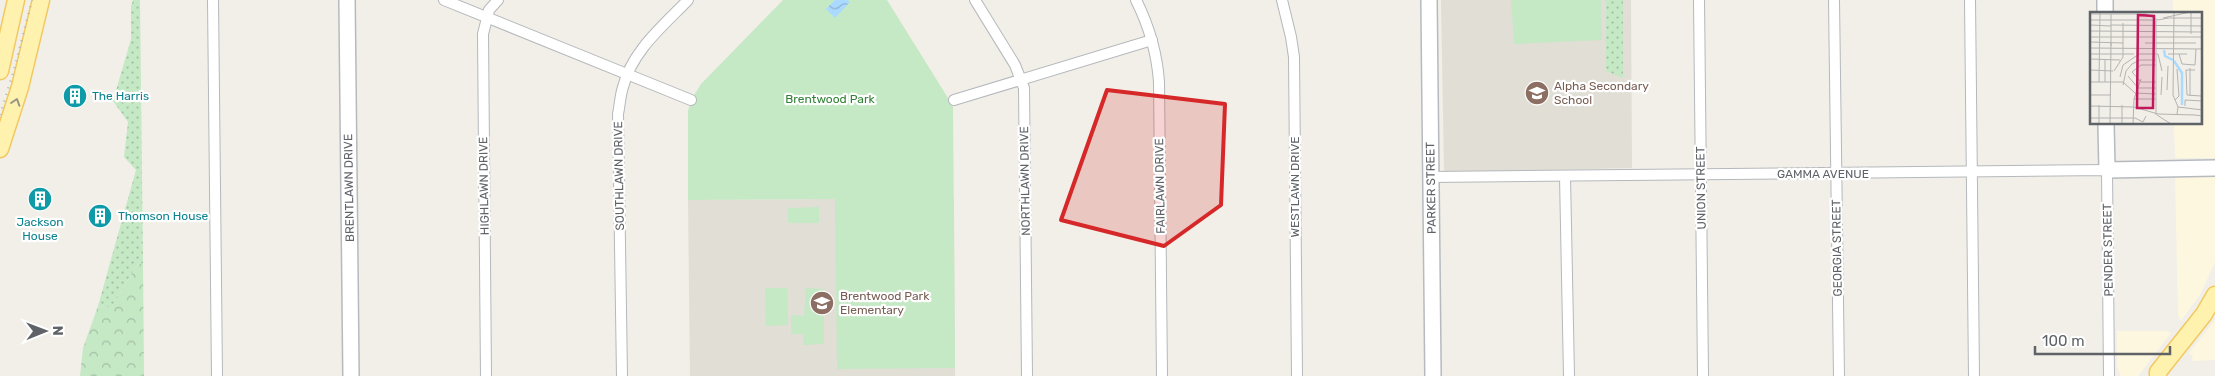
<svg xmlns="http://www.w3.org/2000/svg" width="2215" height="376" viewBox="0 0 2215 376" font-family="Rubik,sans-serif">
<defs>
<pattern id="grass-dots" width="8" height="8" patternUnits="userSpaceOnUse" patternTransform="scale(1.25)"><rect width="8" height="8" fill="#c5e8c5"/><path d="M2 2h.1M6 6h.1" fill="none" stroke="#a3c0a4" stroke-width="1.8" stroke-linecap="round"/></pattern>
<pattern id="forest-crowns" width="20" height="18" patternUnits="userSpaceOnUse" patternTransform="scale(1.25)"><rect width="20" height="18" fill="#c5e8c5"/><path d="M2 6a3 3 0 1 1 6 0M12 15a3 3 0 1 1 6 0" fill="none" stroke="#a3c0a4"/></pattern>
<pattern id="water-waves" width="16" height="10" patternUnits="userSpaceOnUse" patternTransform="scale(1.25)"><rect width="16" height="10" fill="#aadaff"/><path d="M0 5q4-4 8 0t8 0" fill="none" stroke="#8eb4d2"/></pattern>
</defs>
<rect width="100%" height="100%" fill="#f1efe8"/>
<g fill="#fef7e0">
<path d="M2173,0H2215V158H2175L2174,124H2201V14H2173Z"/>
<path d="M2175,175H2215V262L2201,293L2181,321L2178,315Z"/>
<path d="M2215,320V360L2191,361L2193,357L2189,353Z"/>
<path d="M2117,331H2167L2171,333L2138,376H2121L2117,367Z"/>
</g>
<g fill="#e1ded6">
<path d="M1441,0H1631L1632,168L1444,173Z"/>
<path d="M954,198L955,376H690L688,200Z"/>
</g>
<g fill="url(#grass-dots)">
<path d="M133,0H140L143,263L137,265L111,308L98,306L136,170L124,157L128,122L113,101L131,39V6Z"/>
<path d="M1606,0H1623V78L1606,71Z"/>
</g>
<path fill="url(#forest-crowns)" d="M143,263L144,376H80L83,348L98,306L111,308L137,265Z"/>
<g fill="#c5e8c5">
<path d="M783,0H887L953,106L955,368L837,369L835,199L688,200V111L691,100L701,84Z"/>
<path d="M1511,0H1601L1602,40L1514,44Z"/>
<path d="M819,207V223H788V208Z"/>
<path d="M765,288H787L788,325L766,326Z"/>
<path d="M806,288L824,289V344L803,345L804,334H791V315L804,316Z"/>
</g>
<path fill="url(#water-waves)" d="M835,0H847L850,2L835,18L826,9Z"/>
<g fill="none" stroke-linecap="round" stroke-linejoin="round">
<g stroke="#b5b8bc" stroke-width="12">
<g id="street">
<path d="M213,0L217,376"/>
<path d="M444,0L691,100"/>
<path d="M975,0L1015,65L1024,88L1027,376"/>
<path d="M1136,0C1149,26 1157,53 1159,82L1162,376"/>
<path d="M1282,0L1291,37L1294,57L1297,376"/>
<path d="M1699,0L1703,376"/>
<path d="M1834,0L1839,376"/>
<path d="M1970,0L1974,376"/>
<path d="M954,100L1152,40"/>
<path d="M1565,176L1569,376"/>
<path d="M1431,177L2107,170L2109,376"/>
<path d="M486,376L483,34L489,10L498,0"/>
<path d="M622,376L618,114C620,105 620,96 623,87C632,51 663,26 688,0"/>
</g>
</g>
<g stroke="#b6babf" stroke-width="18">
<g id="secondary">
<path d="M347,0L351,376"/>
<path d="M1429,0L1433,376"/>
<path d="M2105,0V14"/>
<path d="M2106,124L2107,170L2215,168"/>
</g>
</g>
<g stroke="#f2c960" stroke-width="19">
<g id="primary">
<path d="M0,71L16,0"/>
<path d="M0,149L20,87L41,0"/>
<path d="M2158,376V372L2204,314L2215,295"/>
</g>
</g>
<use href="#street" stroke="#fff" stroke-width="10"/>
<use href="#secondary" stroke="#fff" stroke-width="15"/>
<use href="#primary" stroke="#fff2af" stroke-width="16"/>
<path stroke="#b6b7b8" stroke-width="2.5" stroke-dasharray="1 6" stroke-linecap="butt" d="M0,115L14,70L32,0"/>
</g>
<defs><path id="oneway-chevron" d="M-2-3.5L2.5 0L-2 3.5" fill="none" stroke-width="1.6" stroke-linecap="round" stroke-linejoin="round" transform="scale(1.25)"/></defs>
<use stroke="#979581" href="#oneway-chevron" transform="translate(16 102) rotate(-72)"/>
<path fill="#d62828" fill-opacity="0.2" stroke="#d62828" stroke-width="4" stroke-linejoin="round" d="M1107,90L1225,104L1221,205L1164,246L1061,220Z"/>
<defs>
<g id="school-disc" transform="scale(1.25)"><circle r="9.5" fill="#8d6e63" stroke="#fff"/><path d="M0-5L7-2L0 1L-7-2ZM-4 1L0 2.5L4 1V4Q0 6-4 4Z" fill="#fff"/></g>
<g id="building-disc" transform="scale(1.25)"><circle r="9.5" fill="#0f9aa8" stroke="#fff"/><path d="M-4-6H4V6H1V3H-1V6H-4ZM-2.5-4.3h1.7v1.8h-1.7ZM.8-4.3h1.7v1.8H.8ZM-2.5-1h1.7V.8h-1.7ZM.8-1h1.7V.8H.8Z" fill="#fff"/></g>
</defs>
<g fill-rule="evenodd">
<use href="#school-disc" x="1537" y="93"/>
<use href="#building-disc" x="75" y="96"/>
<use href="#building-disc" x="40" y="199"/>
<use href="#building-disc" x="100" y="216"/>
<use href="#school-disc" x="822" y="303"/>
</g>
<g text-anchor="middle" stroke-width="4.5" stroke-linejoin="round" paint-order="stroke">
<g font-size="12" fill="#785e54" stroke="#fff" text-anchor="start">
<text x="1554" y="90">Alpha Secondary<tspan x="1554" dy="14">School</tspan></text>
<text x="840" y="300">Brentwood Park<tspan x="840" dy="14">Elementary</tspan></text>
</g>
<g font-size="12" fill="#0d838f" stroke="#fff" text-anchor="start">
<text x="92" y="100">The Harris</text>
<text x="118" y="220">Thomson House</text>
<text x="40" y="226" text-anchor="middle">Jackson<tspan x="40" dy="14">House</tspan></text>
</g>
<g font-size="12" fill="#348238" stroke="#fff">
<text x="830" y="103">Brentwood Park</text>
</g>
<g font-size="12" fill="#5f6368" stroke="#fff">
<text x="1823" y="178">GAMMA AVENUE</text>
<text transform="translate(619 176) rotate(-91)" y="4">SOUTHLAWN DRIVE</text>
<text transform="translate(1025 181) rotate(-91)" y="4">NORTHLAWN DRIVE</text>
<text transform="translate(484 186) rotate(-91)" y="4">HIGHLAWN DRIVE</text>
<text transform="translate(1160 186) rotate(-91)" y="4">FAIRLAWN DRIVE</text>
<text transform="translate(1295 187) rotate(-90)" y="4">WESTLAWN DRIVE</text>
<text transform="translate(349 188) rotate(-91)" y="4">BRENTLAWN DRIVE</text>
<text transform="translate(1431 188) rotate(-91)" y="4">PARKER STREET</text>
<text transform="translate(1701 188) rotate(-91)" y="4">UNION STREET</text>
<text transform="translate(1837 248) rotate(-91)" y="4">GEORGIA STREET</text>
<text transform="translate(2108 250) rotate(-91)" y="4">PENDER STREET</text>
</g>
</g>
<g transform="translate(2090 12)">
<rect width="112" height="112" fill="#f1efe8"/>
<path fill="none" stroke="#aadaff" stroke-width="2.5" d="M74,38L75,44L83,48M84,49L92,61V93"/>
<path fill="none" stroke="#b3b3b1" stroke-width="1" d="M84,0L83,83L88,95L87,102M0,2H56L68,8L78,6M73,6L100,0M77,6H113M0,8H64M66,8V103M0,13L21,14M21,13L113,14M0,19L112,20M101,22V0M0,25H112M0,30L33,31M55,31H106M21,34V2M0,36L113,37M0,42H44M78,42H97M89,42L92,52L105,53L106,37M0,47L30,48M0,58L23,59M105,58H96L97,83L111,84M24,59L33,45V11M38,64L48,76H66M30,65L33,53L49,42H68L72,59M0,70H33L45,81L66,82M9,70L10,0M15,70V47M66,70H51L42,60L51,53H66M33,73L36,59L42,52L50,48H66M77,78L78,54M0,83H21M71,83L72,65M100,84V56M44,87H66M85,88L89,84L87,57M9,93V112M0,94L44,95L68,102L105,103L113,104L111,106M95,94V88L113,89M88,95L113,98M67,103L81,112M0,106H45L53,110L56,104M20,112L21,31M32,112V93M43,112L44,87L51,67M111,112L112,0"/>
<path fill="#c2185b" fill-opacity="0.15" stroke="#c2185b" stroke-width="2.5" d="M48,3L64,4L63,96H47Z"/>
<rect width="112" height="112" fill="none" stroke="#5f6368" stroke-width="2.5"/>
</g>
<g transform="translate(45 331) rotate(89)" stroke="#ffffff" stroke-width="4" paint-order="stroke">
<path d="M0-4L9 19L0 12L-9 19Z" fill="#5f6368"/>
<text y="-8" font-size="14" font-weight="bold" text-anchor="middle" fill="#5f6368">N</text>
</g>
<path d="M2035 346v8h135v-8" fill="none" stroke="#5f6368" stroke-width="2.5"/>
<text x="2042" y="346" font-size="15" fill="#5f6368" stroke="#ffffff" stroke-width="4" paint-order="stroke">100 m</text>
</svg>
